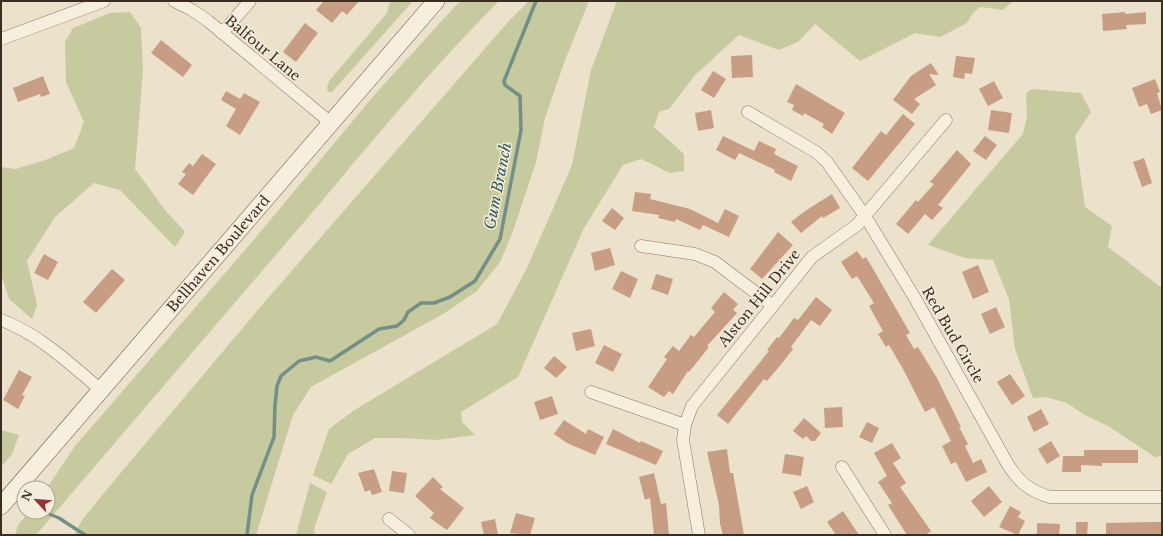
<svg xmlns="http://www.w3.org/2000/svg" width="1163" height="536" viewBox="0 0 1163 536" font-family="'Libre Baskerville',serif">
<rect width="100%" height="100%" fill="#ece1cb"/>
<g fill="#c7ca9f">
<path d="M390,1H413L332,92H328L327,88L329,81L387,13Z"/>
<path d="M460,1H499C432,68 372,141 311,214C219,321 128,428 36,535H15L18,525L29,512H48L47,488L75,446L252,242L376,93Z"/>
<path d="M529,1H589L564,63L545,118L536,162L512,234L500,262L477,291L443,314L311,387L293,415L256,535H74L82,520L113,482L262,305L508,22Z"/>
<path d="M617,1H1013L1003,10L980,7L972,14L967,23L940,37L915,33L860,61L815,24L798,42L779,50L739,35L695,75L669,109L659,112L654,127L684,154V171L670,173L641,159L623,165L584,228L518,377L461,412L462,422L475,435L436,440L402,438H375L348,454L331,484L313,475L329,429L353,411L497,324L527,268L572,165L591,70Z"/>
<path d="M130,12L141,28L143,71L135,169L165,210L185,232L175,247L120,190L94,183L55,217L27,261L37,305L32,319L9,299L1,274V167L16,169L48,159L74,148L84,122L66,82L65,42L73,28L110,13Z"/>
<path d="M1032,89L1081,93L1091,112L1075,136L1085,207L1112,226L1108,247L1162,288V456L1155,457L1108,426L1083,414L1067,403L1046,397L1033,398L1015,349L1009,299L993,260L965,258L928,245L1023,134L1027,116L1026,93Z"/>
<path d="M1,430L19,435L12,454L1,467Z"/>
<path d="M310,483L327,492L314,529L315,535H296Z"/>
</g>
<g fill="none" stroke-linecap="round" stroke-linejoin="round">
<g stroke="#729087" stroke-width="3.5">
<path d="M44,512L59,518L85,535"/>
<path d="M247,535L252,495L274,437L275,405L277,386L281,376L299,361L316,357L330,361L379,329L397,326L404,320L408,312L421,303H434L450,297L475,281L500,239L521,130L520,96L505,85L504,81L536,1"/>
</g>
</g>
<g fill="#c79d84">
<path d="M324,1H359L347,15L342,11L332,23L316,10Z"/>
<path d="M1125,12V14L1146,12V24L1126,25L1127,29L1103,31L1102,14Z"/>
<path d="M305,23L318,33L296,62L283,52Z"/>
<path d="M161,40L192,65L183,77L151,53Z"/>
<path d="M752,55L753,77L732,78L731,56Z"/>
<path d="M956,56L975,58L972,74L965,73L964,79L953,77Z"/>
<path d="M931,63L939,75L929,74L936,85L914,99L920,104L912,114L893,100L911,76Z"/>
<path d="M713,71L726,79L714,98L701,90Z"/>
<path d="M43,76L50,94L41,97L40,94L18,102L13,88Z"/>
<path d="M1155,79L1160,92L1157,93L1162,110L1151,114L1147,104L1139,107L1132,88Z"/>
<path d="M994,81L1003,98L988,106L979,89Z"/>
<path d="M796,84L845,113L832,134L822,127L824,124L804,113L803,116L792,110L794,105L787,102Z"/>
<path d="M226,91L240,99L244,93L260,102L240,135L226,126L236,109L221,100Z"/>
<path d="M711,110L714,128L698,131L695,113Z"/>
<path d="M991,110L1012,113L1009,133L988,130Z"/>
<path d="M903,114L915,124L868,181L852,168L881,131L886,135Z"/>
<path d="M723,136L754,151L759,141L776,149L774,154L798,166L791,181L774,172L775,170L739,153L735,160L716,150Z"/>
<path d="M985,136L997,145L986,160L973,151Z"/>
<path d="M957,150L971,164L938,205L943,208L932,220L925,214L908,234L896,224L916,200L918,202L934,184L930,182Z"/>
<path d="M202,154L216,164L193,195L178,184L186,174L182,172L189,163L193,166Z"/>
<path d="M1144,158L1152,183L1142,187L1133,162Z"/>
<path d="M635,192L651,194L650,199L690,209L718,223L725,209L739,216L729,237L703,225L700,230L676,219L675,222L658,218L659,215L632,211Z"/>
<path d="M832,194L840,208L823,218L822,216L801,233L791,222L805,211Z"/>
<path d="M612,208L624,218L615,230L602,221Z"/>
<path d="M778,232L793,245L762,279L750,269Z"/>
<path d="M610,248L615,265L595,271L591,253Z"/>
<path d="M857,251L863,259L866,257L872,267L910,333L906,335L914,349L918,347L937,378L961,427H959L968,444L965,446L973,463L981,459L987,472L966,482L956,462L951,464L942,446L951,441L934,407L925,412L903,369L889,345L886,347L878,334L883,331L869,306L874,303L857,276L852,279L841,262Z"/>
<path d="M44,254L58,262L48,280L34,273Z"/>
<path d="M978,265L989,292L973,299L962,272Z"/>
<path d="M112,269L125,280L96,313L83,302Z"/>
<path d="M621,271L638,279L630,298L612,289Z"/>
<path d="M656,274L673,279L668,295L651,289Z"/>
<path d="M724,292L738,304L733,310L737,313L707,346L709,347L689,372L688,371L673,394L669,391L664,397L648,387L667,359L664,357L673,346L679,351L691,335L694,337L715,312L711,308Z"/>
<path d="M816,297L832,310L820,326L811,320L791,347L793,349L783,362L767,381L764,379L728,424L717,415L769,351L767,350L777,337L779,338L794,318L798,320Z"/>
<path d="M996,307L1005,327L990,334L981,314Z"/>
<path d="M591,329L595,346L576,351L572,333Z"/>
<path d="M604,345L622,354L613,372L595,363Z"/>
<path d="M554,356L567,367L556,378L544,368Z"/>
<path d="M19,370L32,377L22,395L25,396L18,409L3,400Z"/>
<path d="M1010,374L1025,396L1012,405L997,382Z"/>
<path d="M552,396L558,414L540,420L534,402Z"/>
<path d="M842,407L843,427L825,428L824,408Z"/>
<path d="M1041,409L1049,424L1034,432L1027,417Z"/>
<path d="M804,418L821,433L815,441H811L806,436L803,439L793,431Z"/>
<path d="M564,420L586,434L588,429L604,437L595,455L567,443L554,434Z"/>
<path d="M867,422L879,428L872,443L859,437Z"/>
<path d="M613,429L640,443L641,441L663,451L656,465L606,444Z"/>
<path d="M1051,441L1060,456L1047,464L1038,449Z"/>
<path d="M892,443L901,458L893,463L906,483L900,487L931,531L925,535H907L888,505L892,503L878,482L887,476L874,453Z"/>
<path d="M727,449L730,473H733L744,535H723L720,524L719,505L707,452Z"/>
<path d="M1084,450H1138V463H1102V466L1081,465V472H1062L1063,456H1084Z"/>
<path d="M785,454L804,457L801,476L782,473Z"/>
<path d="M374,469L382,492L372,495L370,490L365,492L358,473Z"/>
<path d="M392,471L407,473L404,493L389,491Z"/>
<path d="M654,473L661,504L666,503L669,535H654L650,498L645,500L639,477Z"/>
<path d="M433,477L443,487L440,489L464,508L447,530L430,518L434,513L415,496Z"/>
<path d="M807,486L814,502L801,509L793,492Z"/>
<path d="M989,486L1002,502L984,517L971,501Z"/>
<path d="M1010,506L1021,512L1018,517L1025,521L1018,535L999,527Z"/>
<path d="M843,511L859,535H836L827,522Z"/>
<path d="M516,513L535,518L530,535L510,533Z"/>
<path d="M495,519L498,535H484L481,522Z"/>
<path d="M1076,522H1088L1087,535H1076Z"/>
<path d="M1150,522H1162V535H1106V523Z"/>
<path d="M1037,523L1060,524L1059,535H1037Z"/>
</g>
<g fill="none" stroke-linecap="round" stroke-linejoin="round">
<g stroke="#887460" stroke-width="13">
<g id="street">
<path d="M174,1L192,10L208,21L331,123"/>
<path d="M222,33L250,1"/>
<path d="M1,39L104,1"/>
<path d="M748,112L816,152L827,162L865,216L916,300L1007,463C1018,481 1029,491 1050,497H1162"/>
<path d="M641,246L695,254L715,262L772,305"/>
<path d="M1,320C39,334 70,364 101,390"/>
<path d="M591,392L685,425"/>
<path d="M842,467L885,535"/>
<path d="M389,519L409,535"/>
<path d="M699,535L683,440L685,425L692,406L812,257L857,225L946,120"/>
</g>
</g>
<g stroke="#6a5543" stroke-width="18">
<g id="secondary">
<path id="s1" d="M1,506L436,1"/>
</g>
</g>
<use href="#street" stroke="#f7efde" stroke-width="12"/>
<use href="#secondary" stroke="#f7efde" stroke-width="17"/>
</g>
<g text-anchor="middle" stroke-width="3" stroke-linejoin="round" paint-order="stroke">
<g font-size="14" fill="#3a2d22" stroke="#f4ecda">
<text transform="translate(263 48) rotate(40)" y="5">Balfour Lane</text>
<text dy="5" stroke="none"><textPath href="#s1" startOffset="333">Bellhaven Boulevard</textPath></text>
<text transform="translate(759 298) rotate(-51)" y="5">Alston Hill Drive</text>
<text transform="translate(953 335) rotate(60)" y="5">Red Bud Circle</text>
</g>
<g font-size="15" font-style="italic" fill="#335955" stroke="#f4ecda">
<text transform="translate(498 186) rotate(-79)" y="5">Gum Branch</text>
</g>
</g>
<rect width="1163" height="536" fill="none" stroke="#3a2d22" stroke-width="4"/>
<g transform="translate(36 500) rotate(296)"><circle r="19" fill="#f4ecda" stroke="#aaa090"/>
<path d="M0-3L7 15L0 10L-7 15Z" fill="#933439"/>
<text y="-6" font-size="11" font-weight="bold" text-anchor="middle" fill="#3a2d22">N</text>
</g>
</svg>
